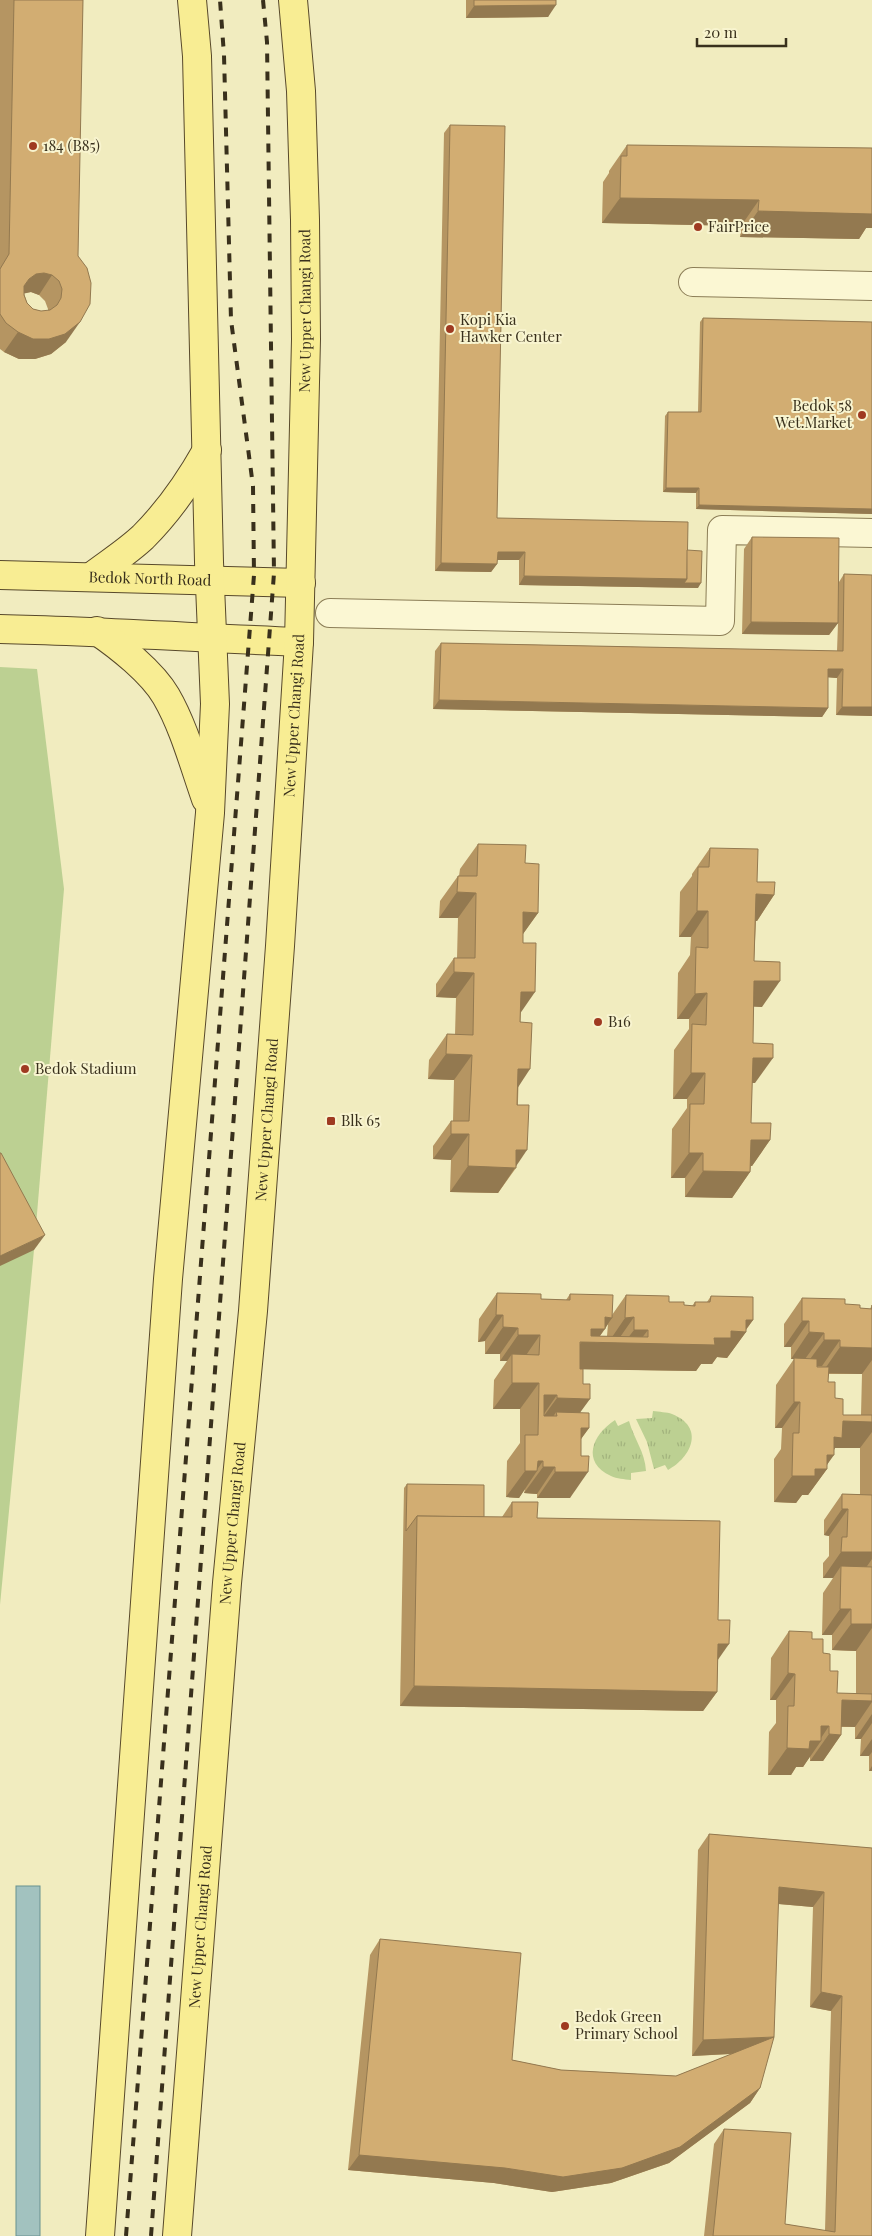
<svg xmlns="http://www.w3.org/2000/svg" width="872" height="2236" viewBox="0 0 872 2236" font-family="'Playfair Display',serif">
<defs>
<pattern id="park-tufts" width="24" height="20" patternUnits="userSpaceOnUse" patternTransform="scale(1.25)"><rect width="24" height="20" fill="#bcd092"/><path d="M3 7l-1-3M5 7V3M7 7l1-3M15 17l-1-3M17 17v-4M19 17l1-3" fill="none" stroke="#a2b37d"/></pattern>
</defs>
<rect width="100%" height="100%" fill="#f1ecbf"/>
<path fill="#bcd092" d="M0,667L37,669L64,889L34,1250L0,1605Z"/>
<g fill="url(#park-tufts)">
<path d="M653,1411C659,1412 667,1412 672,1414C705,1427 692,1457 668,1470L665,1465L654,1469L647,1442L636,1419L652,1418Z"/>
<path d="M615,1420L618,1426L629,1421C634,1439 645,1452 646,1471L631,1473V1480C624,1479 617,1479 611,1476C581,1462 592,1435 615,1420Z"/>
</g>
<rect fill="#a2c2bf" stroke="#69918f" x="16" y="1886" width="24" height="350"/>
<g fill="none" stroke-linecap="round" stroke-linejoin="round">
<g stroke="#8b7d56" stroke-width="30">
<g id="street">
<path d="M693,282L872,286"/>
<path d="M330,613L720,621L722,530L872,533"/>
</g>
</g>
<g stroke="#58492b" stroke-width="30">
<g id="primary">
<path id="s1" d="M0,575L301,583"/>
<path d="M91,577C108,564 127,552 143,537C169,511 189,482 207,450"/>
<path d="M0,629C100,631 199,638 299,642"/>
<path d="M97,631C119,646 152,672 166,696C184,727 194,765 206,799"/>
<path d="M100,2236L168,1279L210,813L215,704L209,562L197,56L192,0"/>
<path id="s2" d="M177,2236L227,1583L253,1311L280,946L299,642L306,339L305,220L301,91L293,0"/>
</g>
</g>
<use href="#street" stroke="#fbf7d3" stroke-width="28"/>
<use href="#primary" stroke="#f8ed93" stroke-width="28"/>
<g stroke="#39301c" stroke-width="4" stroke-dasharray="9 9" stroke-linecap="butt">
<path d="M126,2236L254,575L253,486L231,320L224,55L220,0"/>
<path d="M151,2236L274,573L267,42L263,0"/>
</g>
</g>
<g fill="#b59562" fill-rule="evenodd">
<path d="M0,0H83L66,342L51,354L35,359H19L4,352L0,349ZM31,292L39,295L45,301L48,309V311H41L33,309L27,303L24,293Z"/>
<path d="M466,0H556L548,17L466,18Z"/>
<path d="M450,125L497,518L687,550L698,588L519,585V560H497V564L491,572L435,571L444,133Z"/>
<path d="M627,145L872,148V228H866L859,239L740,237L741,226L602,223L603,182L609,173V171Z"/>
<path d="M703,318L872,322V514L696,509V493L663,492L665,416L668,412H698L700,322Z"/>
<path d="M752,537L839,582L844,574L872,575V716L836,715L837,678L828,677V708L822,717L433,709L435,651L441,643L837,651L838,623L829,635L742,634L744,549Z"/>
<path d="M478,844L525,863L538,913L523,934L516,1168L498,1193L450,1192L451,1160L433,1159V1146L451,1121H453L454,1080L428,1079L429,1060L447,1034L455,1035L456,998L436,997V984L454,958H457L458,918H439L440,901L458,876H459L460,869Z"/>
<path d="M710,848L774,895L757,921H756L754,961L762,1007L753,1006V1043L755,1083H752L751,1123L770,1140L752,1166H751L750,1172L732,1198L685,1197V1178H671L672,1129L687,1108V1099H673L674,1050L689,1029V1019H677L678,973L690,955L691,937H679L680,892L692,876V874Z"/>
<path d="M497,1293L541,1299L566,1300L570,1294L612,1315L626,1295L669,1302L684,1305L692,1306L695,1302H707L711,1296L753,1320L746,1330V1332L727,1358L717,1357L712,1364H701L696,1371L580,1369V1412L589,1428L581,1439L570,1498H537V1494L524,1493L525,1489L519,1498L506,1497L507,1461L520,1443V1409H493L494,1380L507,1361H500V1354H485V1341L478,1342L479,1319ZM608,1324L607,1336H600L605,1329Z"/>
<path d="M802,1298L845,1304L860,1308L870,1309L872,1305V1771H869V1756H860L861,1739H855V1727H841V1735L823,1761H810V1756L803,1767H796L791,1775H768L769,1732L776,1723V1700H770L771,1658L789,1631L812,1639L823,1653L830,1671L837,1693L856,1694V1651L832,1650V1635H822L823,1593L833,1578H823V1563L829,1556V1536L824,1535V1520L842,1494H860V1448H835L827,1465V1469L808,1495H802L796,1503L774,1502V1459L781,1449L782,1428H775L776,1385L794,1359H791V1347H784V1324ZM828,1374H862L861,1415H843L828,1382Z"/>
<path d="M407,1484L484,1517H502L512,1502L537,1518L718,1660L717,1692L703,1711L400,1706L404,1488Z"/>
<path d="M709,1834L872,1848V2236H704L714,2144L724,2129L785,2224L825,2231L831,2011L810,2007L813,1907L778,1904L760,2088L750,2103L669,2163L611,2183L552,2192L494,2183L348,2170L370,1955L380,1939L512,2060L561,2070L676,2076L732,2054L692,2056L698,1850Z"/>
</g>
<g fill="#937950">
<path d="M556,5L548,17L466,18L474,6Z"/>
<path d="M620,198L759,200L741,226L602,223Z"/>
<path d="M872,209V228H866L859,239L740,237L758,211Z"/>
<path d="M44,273L52,275L39,295L31,292L22,294L15,299L29,279L36,274Z"/>
<path d="M80,322L66,342L51,354L35,359H19L4,352L18,332Z"/>
<path d="M666,488H699L696,493L663,492Z"/>
<path d="M699,505L872,509V514L696,509Z"/>
<path d="M498,552H525L519,560H492Z"/>
<path d="M441,563L497,564L491,572L435,571Z"/>
<path d="M524,576L687,579L701,583L698,588L519,585Z"/>
<path d="M751,622L838,623L829,635L742,634Z"/>
<path d="M828,669H843L837,678L822,677Z"/>
<path d="M439,700L828,708L822,717L433,709Z"/>
<path d="M842,707H872V716L836,715Z"/>
<path d="M457,892L476,893L458,918H439Z"/>
<path d="M756,894L774,895L757,921L739,920Z"/>
<path d="M697,911H708L691,937H679Z"/>
<path d="M523,912L538,913L520,938Z"/>
<path d="M454,972L474,973L456,998L436,997Z"/>
<path d="M754,981H780L762,1007L736,1006Z"/>
<path d="M521,992H535L517,1018Z"/>
<path d="M707,993L689,1019H677L695,994Z"/>
<path d="M446,1054L472,1055L454,1080L428,1079Z"/>
<path d="M753,1058H773L755,1083H735Z"/>
<path d="M518,1069H530L513,1095Z"/>
<path d="M691,1073H705L687,1099H673Z"/>
<path d="M451,1134H469L451,1160L433,1159Z"/>
<path d="M751,1140H770L752,1166L733,1165Z"/>
<path d="M516,1150H527L498,1193L450,1192L468,1166Z"/>
<path d="M689,1153H703L685,1178H671Z"/>
<path d="M703,1171L750,1172L732,1198L685,1197Z"/>
<path d="M45,1235L34,1250L0,1266V1256Z"/>
<path d="M496,1315H503L485,1341L478,1342Z"/>
<path d="M605,1317L612,1318L595,1343H608L625,1318L634,1317L616,1343H624L634,1330H648L638,1343L714,1338L731,1331L746,1320H753L744,1332H746L727,1358L717,1357L712,1364H701L696,1371L562,1369L591,1329Z"/>
<path d="M802,1321H809L791,1347H784Z"/>
<path d="M503,1327L518,1328L500,1354H485Z"/>
<path d="M809,1332L824,1333L805,1359H791Z"/>
<path d="M518,1335H540L522,1361L512,1354L507,1361H500Z"/>
<path d="M824,1340H840L822,1366H805Z"/>
<path d="M840,1347L872,1348V1360L862,1374L822,1373Z"/>
<path d="M512,1383H539L520,1409H493Z"/>
<path d="M544,1395H557L539,1421Z"/>
<path d="M557,1398L590,1399L571,1425L557,1416L556,1412L548,1425L538,1424Z"/>
<path d="M794,1402H800L782,1428H775Z"/>
<path d="M843,1421L872,1422V1432L860,1448H835L830,1455H834L824,1469H827L808,1495H802L796,1503L774,1502L792,1476Z"/>
<path d="M581,1428H589L570,1454Z"/>
<path d="M538,1461H543L536,1471H537L519,1498L506,1497L525,1471Z"/>
<path d="M543,1467H555L537,1494L524,1493Z"/>
<path d="M555,1472H588L570,1498H537Z"/>
<path d="M842,1509H848L829,1536L824,1535Z"/>
<path d="M841,1552H872V1559L858,1579L841,1566L833,1578H823Z"/>
<path d="M840,1609H851L832,1635H822Z"/>
<path d="M851,1624H872V1628L856,1651L832,1650Z"/>
<path d="M718,1644H729L715,1664Z"/>
<path d="M788,1673L795,1674L776,1700H770Z"/>
<path d="M414,1686L717,1692L703,1711L400,1706Z"/>
<path d="M842,1700L872,1701V1702L855,1727L829,1726L819,1741H821L803,1767H796L791,1775H768L787,1748L821,1726Z"/>
<path d="M872,1714V1723L861,1739H855Z"/>
<path d="M829,1734L841,1735L823,1761H810Z"/>
<path d="M872,1739V1752L869,1756H860Z"/>
<path d="M872,1766V1771H869Z"/>
<path d="M779,1887L824,1892L813,1907L768,1903Z"/>
<path d="M821,1992L842,1996L831,2011L810,2007Z"/>
<path d="M774,2037L763,2052L692,2056L703,2040Z"/>
<path d="M760,2088L750,2103L669,2163L611,2183L552,2192L494,2183L348,2170L359,2155Z"/>
</g>
<g fill="#d2ad72" stroke="#937950" fill-rule="evenodd">
<path d="M14,0H83L78,256L87,268L91,283L90,304L80,322L65,334L49,339H33L18,332L6,323L0,314V269L9,254ZM44,273L52,275L59,281L62,289L61,298L57,305L50,310L41,311L33,309L27,303L24,295V286L29,279L36,274Z"/>
<path d="M474,0H556V5L474,6Z"/>
<path d="M450,125L505,126L497,518L688,522L687,579L524,576L525,552H498L497,564L441,563Z"/>
<path d="M627,145L872,148V214L758,211L759,200L620,198L621,156H627Z"/>
<path d="M703,318L872,322V509L699,505V488H666L668,412H701Z"/>
<path d="M752,537L839,538L838,623L751,622Z"/>
<path d="M687,550L702,551L701,583H684L687,579Z"/>
<path d="M844,574L872,575V707H842L843,669H828V708L439,700L441,643L843,651Z"/>
<path d="M478,844L526,845L525,863L539,864L538,913L523,912V943H536L535,992H521L520,1022L532,1023L530,1069H518L517,1105H529L527,1150H516V1168L468,1166L469,1134H451V1121H469L472,1055L446,1054L447,1034L473,1035L474,973L454,972V958H475L476,893L457,892L458,876H477Z"/>
<path d="M710,848L758,849L757,882H775L774,895L756,894L754,961L780,962V981H754L753,1043L773,1044V1058H753L751,1123H771L770,1140H751L750,1172L703,1171V1153H689L690,1104H704L705,1073H691L692,1024L706,1025L707,993L695,994L696,947L708,948V911H697L698,867H709Z"/>
<path d="M0,1153H1L45,1235L0,1256Z"/>
<path d="M497,1293L541,1294V1299L570,1300V1294L613,1295L612,1318L605,1317V1329H591V1336L648,1337V1330H634V1317L625,1318L626,1295L669,1296V1302H684V1305L695,1306V1302H710L711,1296L753,1297V1320H746V1332L731,1331V1338H714L715,1345L580,1342V1369H583V1384H590V1399L557,1398V1395H544V1416H557L556,1412L589,1413V1428H581V1456H589L588,1472H555V1467H543V1461H538L537,1471H525V1435H538L539,1383H512V1354L539,1355L540,1335H518V1328L503,1327V1315H496Z"/>
<path d="M802,1298L845,1299V1304L860,1305V1308L872,1309V1305V1348L840,1347V1340H824V1333L809,1332V1321H802Z"/>
<path d="M794,1358L817,1359V1367H829L828,1382H835V1398L843,1399V1415H872V1422L843,1421L842,1438L834,1437V1455H827V1469H815V1476H792L793,1433H799L800,1402H794Z"/>
<path d="M407,1484L484,1485V1517L417,1516L406,1531Z"/>
<path d="M842,1494L872,1495V1552H841L842,1537H847L848,1509H842Z"/>
<path d="M512,1502H538L537,1518L720,1521L718,1620H730L729,1644H718L717,1692L414,1686L417,1516L512,1517Z"/>
<path d="M841,1566L872,1567V1624H851V1609H840Z"/>
<path d="M789,1631L812,1632V1639H823V1653L830,1654V1671H838L837,1693L872,1694V1701L842,1700L841,1735L829,1734V1726H821V1741H810L809,1749L787,1748L788,1706H794L795,1674L788,1673Z"/>
<path d="M709,1834L872,1848V2236H713L724,2129L791,2133L785,2224L835,2232L842,1996L821,1992L824,1892L779,1887L774,2037L760,2088L680,2147L622,2168L563,2177L505,2168L359,2155L380,1939L521,1953L512,2060L561,2070L676,2076L774,2037L703,2040Z"/>
</g>
<g fill="#9f3a21" stroke="#f8f4cf" stroke-width="2">
<circle cx="33" cy="146" r="5"/>
<circle cx="698" cy="227" r="5"/>
<circle cx="450" cy="329" r="5"/>
<circle cx="862" cy="415" r="5"/>
<circle cx="598" cy="1022" r="5"/>
<circle cx="25" cy="1069" r="5"/>
<rect x="326" y="1116" width="10" height="10" rx="2.5"/>
<circle cx="565" cy="2026" r="5"/>
</g>
<g text-anchor="middle" stroke-width="4" stroke-linejoin="round" paint-order="stroke">
<g font-size="15" fill="#39301c" stroke="#f8f4cf" text-anchor="start">
<text x="43" y="151">184 (B85)</text>
<text x="708" y="232">FairPrice</text>
<text x="460" y="325">Kopi Kia<tspan x="460" dy="17">Hawker Center</tspan></text>
<text x="852" y="411" text-anchor="end">Bedok 58<tspan x="852" dy="17">Wet.Market</tspan></text>
<text x="608" y="1027">B16</text>
<text x="35" y="1074">Bedok Stadium</text>
<text x="341" y="1126">Blk 65</text>
<text x="575" y="2022">Bedok Green<tspan x="575" dy="17">Primary School</tspan></text>
</g>
<g font-size="15" fill="#39301c" stroke="#f8f4cf">
<text dy="5" stroke="none"><textPath href="#s2" startOffset="1930">New Upper Changi Road</textPath></text>
<text dy="5" stroke="none"><textPath href="#s1" startOffset="150">Bedok North Road</textPath></text>
<text dy="5" stroke="none"><textPath href="#s2" startOffset="1525">New Upper Changi Road</textPath></text>
<text dy="5" stroke="none"><textPath href="#s2" startOffset="1120">New Upper Changi Road</textPath></text>
<text dy="5" stroke="none"><textPath href="#s2" startOffset="715">New Upper Changi Road</textPath></text>
<text dy="5" stroke="none"><textPath href="#s2" startOffset="310">New Upper Changi Road</textPath></text>
</g>
</g>
<path d="M697 38v8h89v-8" fill="none" stroke="#39301c" stroke-width="2.5"/>
<text x="704" y="38" font-size="15" fill="#39301c" stroke="#f8f4cf" stroke-width="4" paint-order="stroke">20 m</text>
</svg>
